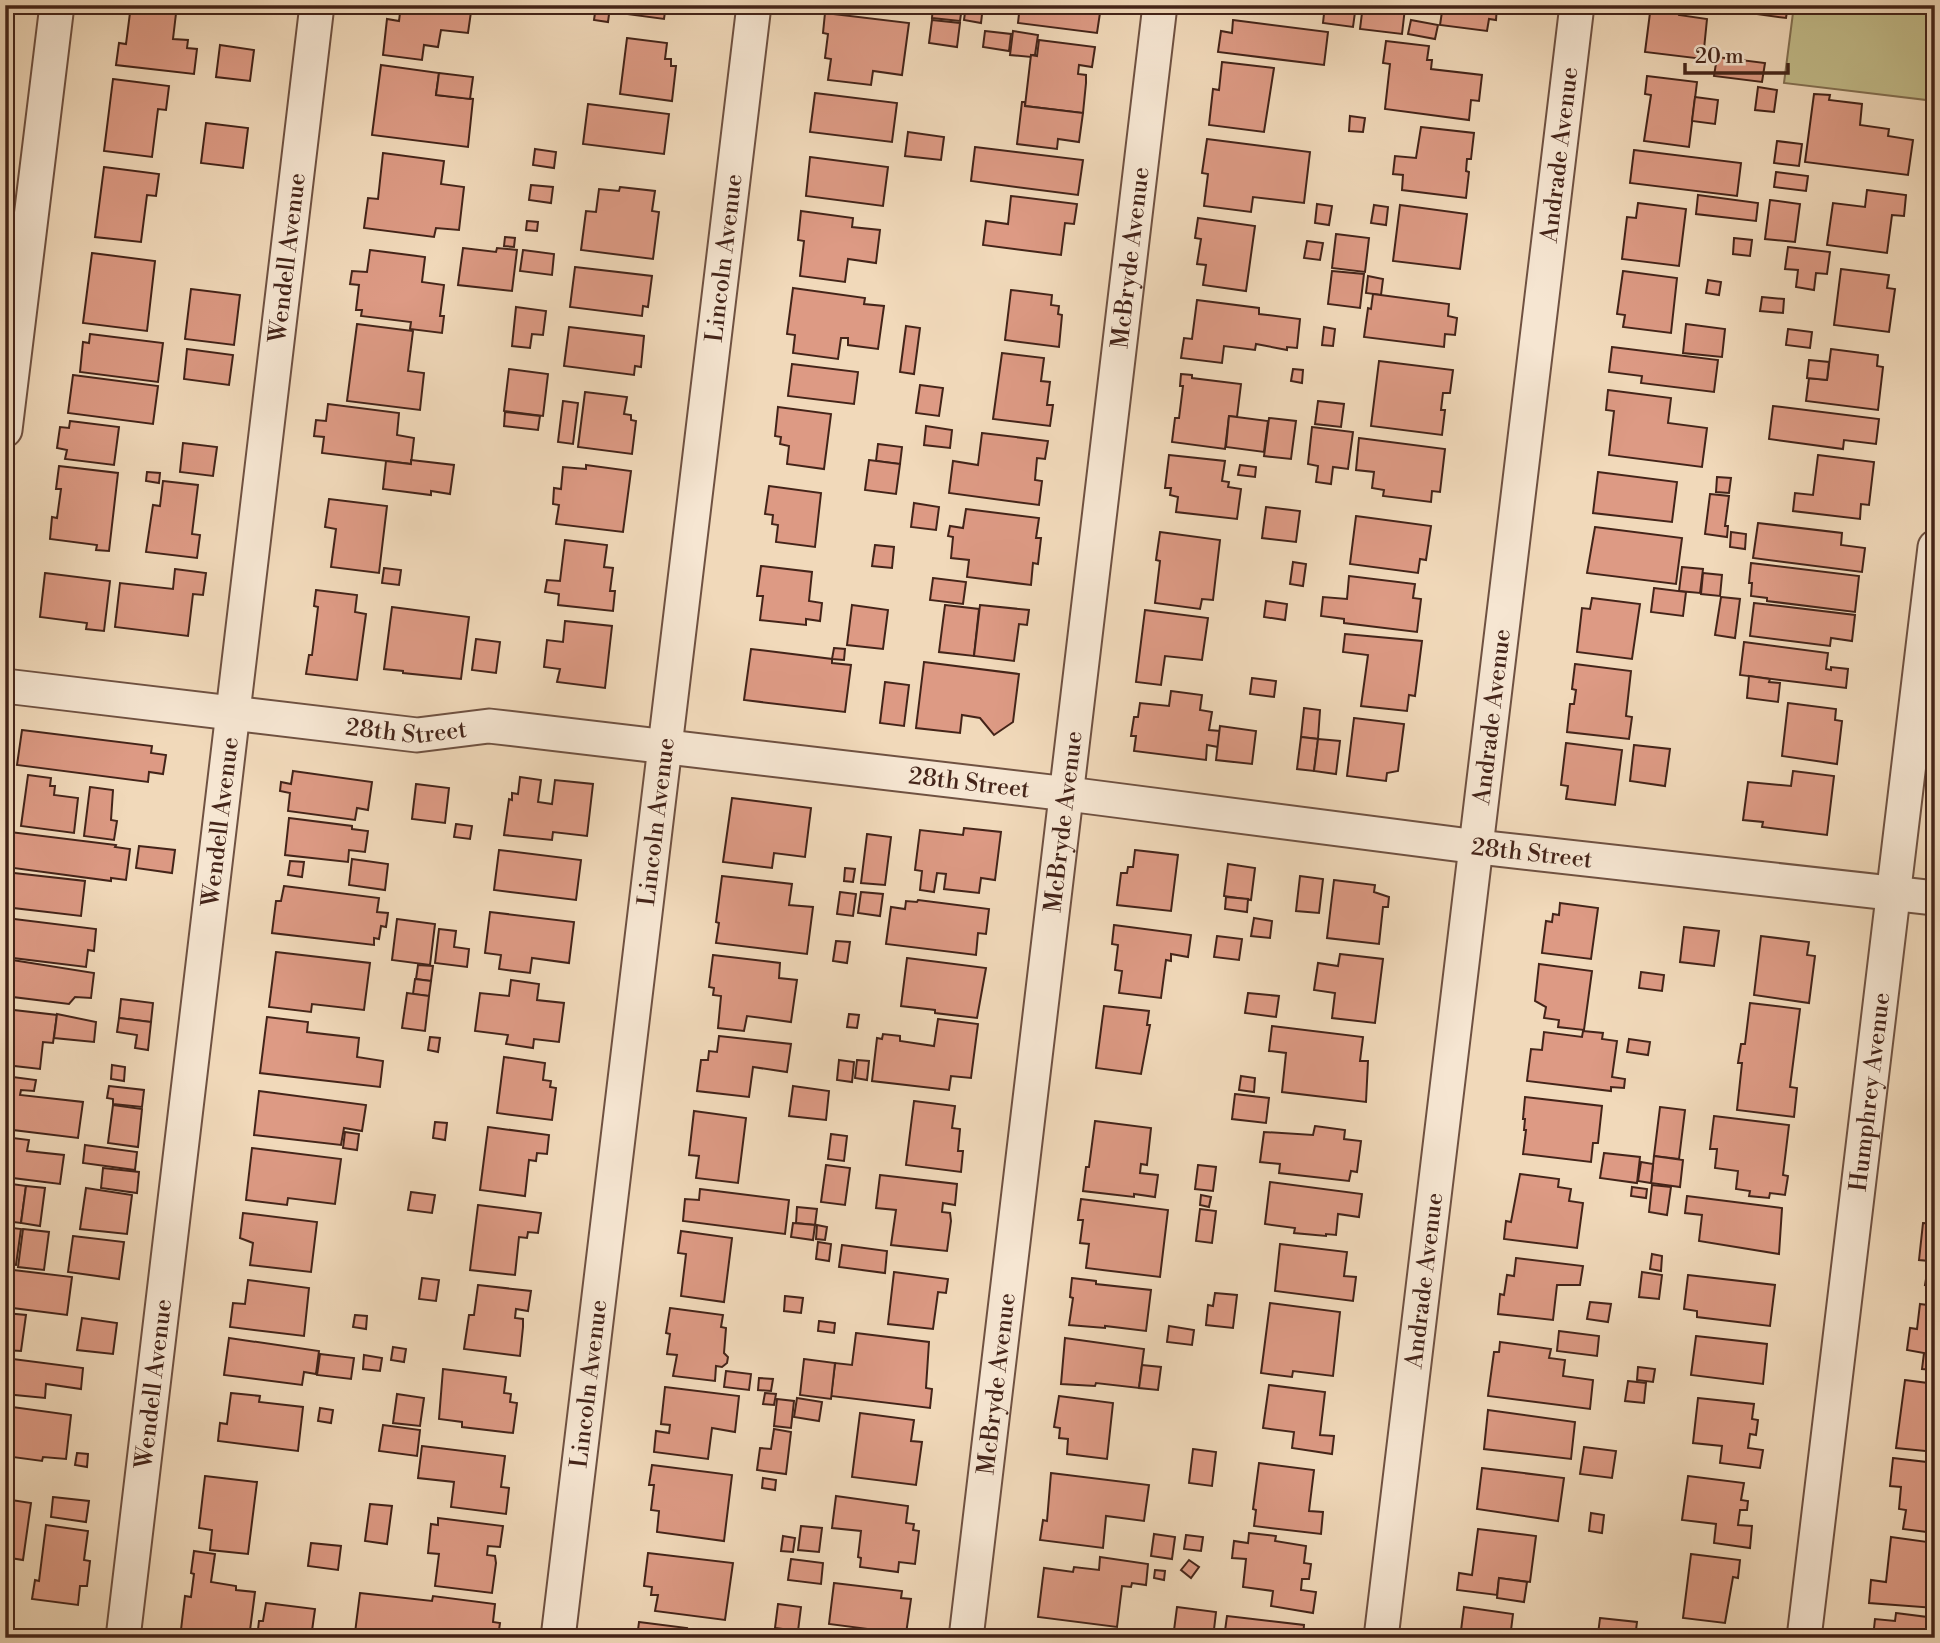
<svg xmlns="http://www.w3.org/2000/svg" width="1940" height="1643" viewBox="0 0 1940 1643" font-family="'Libre Bodoni',serif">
<rect width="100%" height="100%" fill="#f1d9ba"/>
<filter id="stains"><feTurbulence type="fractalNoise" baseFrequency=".00286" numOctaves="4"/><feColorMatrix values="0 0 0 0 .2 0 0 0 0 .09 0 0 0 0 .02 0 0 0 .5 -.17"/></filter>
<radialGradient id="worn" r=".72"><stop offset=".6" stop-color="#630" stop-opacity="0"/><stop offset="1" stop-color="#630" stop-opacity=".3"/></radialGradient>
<path fill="#c2bc8a" stroke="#837052" stroke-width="2" d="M1794,5H1935V101L1784,83Z"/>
<g fill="#dd9a84" stroke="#442419" stroke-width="2">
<path d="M131,5H177L173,39L188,40L187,48L197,49L194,74L116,65L119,43L126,44Z"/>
<path d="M401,5H472L468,33L441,30L438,47L424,45L422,60L383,55L387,19L399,21Z"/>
<path d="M527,5H544L543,12L526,10Z"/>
<path d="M620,5H666L664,19L619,13Z"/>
<path d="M933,5L962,7L960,21L932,18Z"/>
<path d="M966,5L983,6L981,23L964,20Z"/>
<path d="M1020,5H1095L1094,12L1100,13L1097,33L1018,23Z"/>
<path d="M1325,5H1356L1353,27L1323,23Z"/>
<path d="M1363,5L1405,8L1402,34L1360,29Z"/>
<path d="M1443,5H1497L1496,20L1489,19L1487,31L1440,25Z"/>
<path d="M1651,5H1680L1679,15L1707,19L1703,59L1645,52Z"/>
<path d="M1750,5H1788L1786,18L1749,13Z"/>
<path d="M596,6L610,7L608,22L594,20Z"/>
<path d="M825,13L909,23L902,75L873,71L871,85L828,80L831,59L825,58L828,34L823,33Z"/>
<path d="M932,20L960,23L957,47L929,43Z"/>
<path d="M1233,20L1328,32L1324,65L1218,52L1221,31L1232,33Z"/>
<path d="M1411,20L1438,25L1435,39L1408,34Z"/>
<path d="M985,31L1011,34L1009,51L983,47Z"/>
<path d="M1013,31L1038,35L1035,55H1031V57L1010,55Z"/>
<path d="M627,38L667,43L665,59H671V66H676L672,101L620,94Z"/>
<path d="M1039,40L1095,47L1092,67L1079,65L1078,74L1086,75V83L1083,113L1025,106L1031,55L1037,56Z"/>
<path d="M1386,41L1429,46L1427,60H1432L1431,69L1482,75L1479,101L1471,100L1469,120L1385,109L1390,64L1383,63Z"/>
<path d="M220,45L254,50L250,81L216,77Z"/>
<path d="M1717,57L1765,63L1762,82L1714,76Z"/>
<path d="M1222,62L1274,68L1264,132L1209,125L1213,89L1219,90Z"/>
<path d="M381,65L439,73L436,95L473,99L468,147L372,135Z"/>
<path d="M439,73L473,77L470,99L436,95Z"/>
<path d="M1647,76L1697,82L1689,147L1644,141L1651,95L1645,94Z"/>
<path d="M113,79L169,86L166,110L158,109L152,157L104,151Z"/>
<path d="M1758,87L1777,90L1774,112L1755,110Z"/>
<path d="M815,93L897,103L892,142L810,132Z"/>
<path d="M1814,94L1830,95L1829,100L1862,104L1860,125L1889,129L1888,136L1913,140L1908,175L1805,162Z"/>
<path d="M1695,97L1718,100L1715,124L1692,121Z"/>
<path d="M1022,102H1025V106L1083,113L1079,142L1058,139L1057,149L1017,144Z"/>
<path d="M588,104L669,114L664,154L583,144Z"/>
<path d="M1350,116L1365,118L1363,132L1349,131Z"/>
<path d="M206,123L248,128L243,168L201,163Z"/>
<path d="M1421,127L1474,133L1471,159H1467L1466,171L1469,172L1466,198L1402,190L1403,175L1393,174L1395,156L1416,158Z"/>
<path d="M908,132L944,137L941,160L905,156Z"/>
<path d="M1207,139L1310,152L1304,203L1253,197L1251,212L1204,206L1208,174L1202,173Z"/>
<path d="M1777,141L1802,144L1799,166L1774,163Z"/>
<path d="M975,147L1083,160L1078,195L971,181Z"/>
<path d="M535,149L556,152L554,168L533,165Z"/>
<path d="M1634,150L1741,163L1737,196L1630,183Z"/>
<path d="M383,153L444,161L441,184L464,187L459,230L436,228L434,237L364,228L368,198L378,199Z"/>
<path d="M810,157L888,167L883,206L806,196Z"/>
<path d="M104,167L159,174L156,196L147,195L141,242L95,237Z"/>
<path d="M1776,172L1808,176L1806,191L1774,187Z"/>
<path d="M531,185L553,187L551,203L529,200Z"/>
<path d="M620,187L655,191L652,211L659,212L653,259L581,250L586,211L596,212L599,189L619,191Z"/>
<path d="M1867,190L1906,195L1904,216L1892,215L1887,253L1827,245L1833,203L1865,207Z"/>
<path d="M1698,195L1758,203L1756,221L1696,214Z"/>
<path d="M1011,196L1077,204L1074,224L1065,223L1061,255L983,245L986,221L1008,224Z"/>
<path d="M1770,200L1800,204L1795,242L1765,239Z"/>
<path d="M1638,203L1686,209L1679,266L1622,259L1627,217L1636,218Z"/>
<path d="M1317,204L1332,206L1329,225L1315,223Z"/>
<path d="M1374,205L1388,207L1386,225L1371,223Z"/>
<path d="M1400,205L1467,214L1460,269L1393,261Z"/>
<path d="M801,211L853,218L852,227L880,230L876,263L848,259L845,282L800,276L804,241L798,240Z"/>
<path d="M1198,218L1255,226L1246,291L1203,285L1206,265L1197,264L1201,239L1195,238Z"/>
<path d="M527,221L538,222L537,231L526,230Z"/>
<path d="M1336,234L1369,238L1365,272L1332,268Z"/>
<path d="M505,237L515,238L514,247L504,246Z"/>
<path d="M1734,238L1752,240L1750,256L1733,254Z"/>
<path d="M1307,241L1323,243L1320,260L1304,258Z"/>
<path d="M1788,247L1830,252L1827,274L1816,273L1814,290L1796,287L1798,270L1785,269Z"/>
<path d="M463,248L496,252L497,248L517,250L512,291L458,285Z"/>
<path d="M370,250L425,257L422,282L444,285L440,316H444L442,333L410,329L411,322L361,316L362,310H356L359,285L350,284L352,271L367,272Z"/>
<path d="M523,250L554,254L552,275L520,271Z"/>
<path d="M92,253L155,261L147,331L83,323Z"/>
<path d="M575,267L652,276L648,307L643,306L642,316L570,307Z"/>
<path d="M1841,269L1889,275L1887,288L1895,289L1889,332L1834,325Z"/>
<path d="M1332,271L1364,274L1360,308L1328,304Z"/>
<path d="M1623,271L1677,278L1671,333L1623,327L1625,315L1617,314Z"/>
<path d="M1368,276L1383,279L1381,295L1366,293Z"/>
<path d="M1708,280L1721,282L1719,295L1706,293Z"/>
<path d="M793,288L865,298L864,304L884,306L878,349L848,345V338H841L838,359L793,353L795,335L787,334Z"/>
<path d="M191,289L240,295L234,345L185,339Z"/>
<path d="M1011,290L1052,295L1051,305L1059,306L1058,314L1062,315L1059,347L1005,340Z"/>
<path d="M1373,294L1449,304L1448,316L1457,318L1455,335L1445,334L1444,347L1364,337L1368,308L1371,309Z"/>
<path d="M1762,297L1784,299L1783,313L1760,311Z"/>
<path d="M1197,300L1259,308V314L1300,319L1297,348L1287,347V350L1256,344L1255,350L1224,346L1222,363L1181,358L1184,338L1192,339Z"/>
<path d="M516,307L546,311L543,335L532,334L530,348L512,346Z"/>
<path d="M357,324L413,331L408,371L424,373L420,410L347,401Z"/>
<path d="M1686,324L1725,329L1722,357L1683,353Z"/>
<path d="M906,326L920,328L914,374L900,372Z"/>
<path d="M569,327L644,336L641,367L635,366L634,375L564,366Z"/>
<path d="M1324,327L1335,329L1333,346L1322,345Z"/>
<path d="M1788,329L1812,332L1810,348L1786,345Z"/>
<path d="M90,334L163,343L158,382L80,372L83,342L89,343Z"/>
<path d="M1612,347L1718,360L1714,392L1641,383L1642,376L1609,372Z"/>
<path d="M187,349L233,355L229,385L184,379Z"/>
<path d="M1831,349L1878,355L1877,366L1883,367L1878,410L1806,401L1809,378L1827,380Z"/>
<path d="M1002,353L1044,358L1041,381L1050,382L1047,405H1053L1050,426L993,419Z"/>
<path d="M1809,360L1829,362L1827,380L1807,378Z"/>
<path d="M1379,361L1453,370L1450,393H1443L1441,410H1445L1442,435L1371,426Z"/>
<path d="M792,364L858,372L854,404L788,396Z"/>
<path d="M509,369L548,374L543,416L504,411Z"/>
<path d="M1293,369L1303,370L1302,383L1291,381Z"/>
<path d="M1181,374L1192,375V378L1241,384L1237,417L1229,416L1225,449L1172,442L1175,418H1179L1183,386H1180Z"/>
<path d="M73,375L158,386L153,424L68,413Z"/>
<path d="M920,385L943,388L939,416L916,413Z"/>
<path d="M1608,390L1671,398L1668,423L1707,428L1702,467L1609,455L1614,411L1606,410Z"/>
<path d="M585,392L627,397L624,414L631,415V420L636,421L632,454L578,447Z"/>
<path d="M563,401L578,403L573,444L558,442Z"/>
<path d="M1318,401L1344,404L1341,427L1315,424Z"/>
<path d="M328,404L399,413L397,435L414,438L411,464L322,453L324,437L314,436L316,420L326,421Z"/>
<path d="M1773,406L1879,419L1876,444L1844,440L1843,449L1769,439Z"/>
<path d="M778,407L831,414L824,469L787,464L789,446L780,444L781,437L775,436Z"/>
<path d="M505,412L540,416L538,430L504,426Z"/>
<path d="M1229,416L1268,421L1264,452L1226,447Z"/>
<path d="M1269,418L1296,421L1291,459L1264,456Z"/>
<path d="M70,421L119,427L114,465L65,459L67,450L57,448L60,427L69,428Z"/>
<path d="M926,426L952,430L950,448L924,445Z"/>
<path d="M1312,427L1353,432L1348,469L1333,467L1331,484L1316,482L1318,466L1308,464Z"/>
<path d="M982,433L1048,441L1045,459L1037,458L1035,480L1042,481L1039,505L949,493L953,461L978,465Z"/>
<path d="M1359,438L1445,449L1440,492L1432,491L1431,502L1383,496L1384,490L1372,488L1374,472L1356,470Z"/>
<path d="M183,443L217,447L213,476L180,472Z"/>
<path d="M878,444L902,447L900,464L876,461Z"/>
<path d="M1169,455L1225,461L1222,481L1229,482L1228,487L1241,489L1237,519L1176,512L1178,497L1170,495L1171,488H1165Z"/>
<path d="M1818,455L1874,462L1869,505L1861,504L1860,519L1793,511L1795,493L1813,495Z"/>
<path d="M411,460L454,465L450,494L431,491V495L383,489L386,461L411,464Z"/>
<path d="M869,460L900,464L896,494L865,490Z"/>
<path d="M586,465L631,471L623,532L556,524L559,505L553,504L554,488L561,489L563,467L586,469Z"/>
<path d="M1240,465L1256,467L1255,477L1238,475Z"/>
<path d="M59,466L118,473L109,551L96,550L97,545L50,539L52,517L57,518L61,489H56Z"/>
<path d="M147,472L160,473L159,483L146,481Z"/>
<path d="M1598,472L1677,482L1672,522L1593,513Z"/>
<path d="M1717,477L1731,478L1729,493L1716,492Z"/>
<path d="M163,481L198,485L192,534L200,535L197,558L146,552L153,505L160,506Z"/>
<path d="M769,486L821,493L815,547L776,542L778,525L772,524L773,515L765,514Z"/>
<path d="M1710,494L1729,496L1725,526H1728L1727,537L1705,534Z"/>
<path d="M329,499L387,506L379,573L331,567L336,529L325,527Z"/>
<path d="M914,503L939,507L936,530L911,527Z"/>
<path d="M1266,507L1300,511L1296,542L1262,538Z"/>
<path d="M966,509L1039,518L1036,538H1041L1038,564L1033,563L1031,585L967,577L969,560L951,558L953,537L948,536L950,526L963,528Z"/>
<path d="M1356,516L1431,526L1426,560L1420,559L1418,573L1350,564Z"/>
<path d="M1758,523L1842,533L1841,545L1865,548L1862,572L1753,558Z"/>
<path d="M1595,527L1682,538L1676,584L1587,573Z"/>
<path d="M1160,532L1220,540L1213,600L1202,599L1200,609L1155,603L1160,561L1156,560Z"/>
<path d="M1731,532L1746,534L1745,549L1730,547Z"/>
<path d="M565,540L607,545L604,567L613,568L610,591H615L613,611L558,605L559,594L545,592L547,580L560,581Z"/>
<path d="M875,545L894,547L892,568L872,566Z"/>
<path d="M1293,562L1306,564L1303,586L1290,584Z"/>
<path d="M1751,563L1859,576L1855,612L1767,601V598L1751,596L1752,583H1749Z"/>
<path d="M761,566L812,572L809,601L822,603L820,621L806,619V625L760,620L763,596H757Z"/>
<path d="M1682,567L1703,569L1700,593L1679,591Z"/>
<path d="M384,568L401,570L399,585L382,583Z"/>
<path d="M175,569L206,573L203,595L193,594L188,636L115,627L120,583L173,589Z"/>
<path d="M45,573L110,581L104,631L86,629L87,623L40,617Z"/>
<path d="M1703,573L1722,575L1720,596L1701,594Z"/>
<path d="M1349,576L1415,584L1413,598L1421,599L1417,632L1344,623V619L1321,616L1323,597L1347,599Z"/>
<path d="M933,578L966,582L963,604L930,600Z"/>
<path d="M1654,588L1686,592L1683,616L1651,612Z"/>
<path d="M316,590L357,595L355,612L366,614L357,680L306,674L309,655H312L318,607L314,606Z"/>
<path d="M1721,597L1740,599L1735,638L1715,635Z"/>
<path d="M1592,598L1640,604L1632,659L1577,652L1582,608L1590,609Z"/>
<path d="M1266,601L1287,604L1285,620L1264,617Z"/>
<path d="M1754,603L1855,615L1852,641L1831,638L1830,646L1750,636Z"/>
<path d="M852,605L888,610L883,649L847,645Z"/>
<path d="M945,605L979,609L974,656L939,652Z"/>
<path d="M980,605L1029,610L1027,625L1019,624L1014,661L974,656Z"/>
<path d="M392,607L469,617L461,679L403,673V671L384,669Z"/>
<path d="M1145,610L1208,618L1202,660L1165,656L1161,685L1136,682Z"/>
<path d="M565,621L612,626L605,688L557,682L560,669L544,667L547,640L563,642Z"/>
<path d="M1345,634L1422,641L1415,696L1409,695L1407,711L1361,706L1368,655L1343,652Z"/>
<path d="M476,639L500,642L496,673L472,670Z"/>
<path d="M1744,642L1828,653L1826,669L1831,670V667L1848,669L1846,688L1740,675Z"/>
<path d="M834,648L845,649L844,660L832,659Z"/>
<path d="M751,649L832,659V663L851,665L845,712L744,700Z"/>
<path d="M924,662L1019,674L1013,722L994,735L980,718L962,715L960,733L916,728Z"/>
<path d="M1575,664L1631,671L1626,716L1632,717L1629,739L1567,732L1570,704H1574L1576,690L1572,689Z"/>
<path d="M1749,676L1770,679L1769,682L1780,683L1778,702L1747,698Z"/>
<path d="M1252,678L1276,681L1274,697L1250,694Z"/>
<path d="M885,682L909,685L904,726L880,723Z"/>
<path d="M1171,691L1202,695L1200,710L1212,712L1209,730L1220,731L1218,747L1207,745L1206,760L1134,751L1136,736H1131L1134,717H1138L1140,703L1169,706Z"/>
<path d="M1788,703L1836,709L1835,720L1842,721L1837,764L1782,756Z"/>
<path d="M1304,708L1320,710L1318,739L1301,737Z"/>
<path d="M1354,718L1404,724L1398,771L1387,773L1386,781L1347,776Z"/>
<path d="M1220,726L1256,731L1252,764L1216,760Z"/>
<path d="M22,730L152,746L151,753L166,755L163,774L149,772L148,782L17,765Z"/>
<path d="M1301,737L1318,739L1314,771L1297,769Z"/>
<path d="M1318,739L1340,741L1336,774L1314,771Z"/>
<path d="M1566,743L1622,750L1615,805L1566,799L1568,786L1561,785Z"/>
<path d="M1634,745L1670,749L1665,786L1630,781Z"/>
<path d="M293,771L372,782L368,810L357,808L355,820L288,811L290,793L280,791L281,782L291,784Z"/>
<path d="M1793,771L1834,776L1827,835L1762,827L1763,822L1743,820L1748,782L1791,786Z"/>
<path d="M28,775L51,778L50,786H55L54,795L78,798L74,833L21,826Z"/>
<path d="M520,777L541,780L538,802L552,804L555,780L593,784L587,836L553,832L552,840L504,835L509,799L512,800V793L518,794Z"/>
<path d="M416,784L449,788L445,823L412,819Z"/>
<path d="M90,787L113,790L111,820L117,821L114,840L84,836Z"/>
<path d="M732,798L811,808L805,857L774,853L772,868L723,862Z"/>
<path d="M289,818L352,826V829L368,831L365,852L349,850L348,862L285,855Z"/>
<path d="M456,824L472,826L470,839L454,837Z"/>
<path d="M964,828L1001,832L995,880L981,878L979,893L944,889L946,874L937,873L934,892L920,890L922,871L915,870L920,830L963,835Z"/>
<path d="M10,832L116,845L115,847L130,849L126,880L111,878V881L6,867Z"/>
<path d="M867,834L891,837L885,885L861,883Z"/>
<path d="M139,846L175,850L172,873L136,868Z"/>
<path d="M499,850L581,860L576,900L494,890Z"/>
<path d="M1135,850L1178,855L1171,911L1117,905L1121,873H1127L1128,867H1133Z"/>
<path d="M352,859L388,864L385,890L349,885Z"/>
<path d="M290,861L304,862L302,877L288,875Z"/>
<path d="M1228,864L1255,868L1251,900L1224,896Z"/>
<path d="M845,868L855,869L853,882L844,881Z"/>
<path d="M5,872L85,881L81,916L5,907Z"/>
<path d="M722,876L792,884L789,905L813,907L807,954L716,943L719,923L716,922Z"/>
<path d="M1300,876L1323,879L1319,913L1296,911Z"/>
<path d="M1334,880L1375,885L1374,892L1389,897L1388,907H1383L1379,944L1327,938Z"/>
<path d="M284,886L379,898L377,912L388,913L386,927L381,926L379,939L374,938V945L272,933L276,901H281Z"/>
<path d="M840,892L856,894L853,916L837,914Z"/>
<path d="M861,892L883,894L880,916L858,913Z"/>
<path d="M1226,897L1248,899L1247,912L1225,909Z"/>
<path d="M918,900L989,909L986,934L978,933L976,955L886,944L891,907L905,909L906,901L917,902Z"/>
<path d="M1560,903L1598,908L1591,959L1542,953L1546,921L1552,922L1553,914L1559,915Z"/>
<path d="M490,912L574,922L569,963L532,958L530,973L499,969L501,955L485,953Z"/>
<path d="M6,918L96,929L94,951L88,950L86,967L5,957Z"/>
<path d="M1254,918L1272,921L1270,938L1251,936Z"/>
<path d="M397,919L435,924L430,965L392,960Z"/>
<path d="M1114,925L1191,935L1188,957L1171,954V961L1166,960L1161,998L1119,993L1122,971L1115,970L1118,945L1112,944Z"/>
<path d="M1684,927L1719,931L1714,966L1680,962Z"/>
<path d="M439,929L456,931L454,947L469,949L467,967L435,963Z"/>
<path d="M1217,936L1242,939L1239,960L1214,957Z"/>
<path d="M1761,936L1809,942L1807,955L1815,956L1809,1003L1754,995Z"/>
<path d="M836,941L850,942L847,963L833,961Z"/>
<path d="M276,952L370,963L364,1010L312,1004L311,1012L269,1007Z"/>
<path d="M1340,954L1383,959L1375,1023L1332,1018L1335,993L1314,990L1318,963L1338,966Z"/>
<path d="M713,955L780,963L779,978L797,980L791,1022L747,1016L744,1031L718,1028L721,996L713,995L714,988L709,987Z"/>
<path d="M907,958L986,968L977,1018L935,1013V1010L901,1006Z"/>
<path d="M6,959L94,973L91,998L75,997L69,1004L5,996Z"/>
<path d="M1539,964L1592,971L1584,1030L1558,1027L1559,1020L1544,1018L1546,1007L1535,1001Z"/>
<path d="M418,965L433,966L431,981L416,979Z"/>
<path d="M1641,972L1664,975L1662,991L1639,988Z"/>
<path d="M415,979L431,981L429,996L413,994Z"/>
<path d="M511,980L539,984L537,1000L564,1003L559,1042L534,1039L533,1048L506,1044L508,1035L475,1031L480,993L509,996Z"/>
<path d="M407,993L429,996L425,1031L402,1028Z"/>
<path d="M1248,993L1279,996L1276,1017L1245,1013Z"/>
<path d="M121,999L153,1003L151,1022L119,1018Z"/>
<path d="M1750,1003L1800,1009L1790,1087L1797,1088L1794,1117L1737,1110L1742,1063H1738L1741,1044H1745Z"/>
<path d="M1104,1006L1149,1011L1147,1025H1150L1141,1074L1096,1068Z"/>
<path d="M5,1009L57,1015L53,1043L43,1042L40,1069L6,1065L8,1047L5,1046Z"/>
<path d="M57,1014L96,1022L94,1042L54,1038Z"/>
<path d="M849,1014L859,1015L857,1028L847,1027Z"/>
<path d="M267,1017L308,1022L307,1032L359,1038L357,1057L383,1061L380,1087L260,1073Z"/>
<path d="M119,1018L151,1022L148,1050L135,1048L137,1035L117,1032Z"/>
<path d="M938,1019L978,1024L971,1078L951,1076L949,1090L872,1081L877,1038L882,1039L883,1034L900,1036V1041L934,1046Z"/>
<path d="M1272,1026L1363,1037L1360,1061H1368L1366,1102L1282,1092L1286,1053L1269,1051Z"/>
<path d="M1583,1031L1603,1033L1602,1039L1617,1041L1612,1077L1625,1079L1624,1088L1611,1087V1091L1527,1081L1531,1049L1542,1050L1544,1032L1582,1037Z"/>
<path d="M719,1036L791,1044L787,1072L753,1067L749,1097L697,1091L701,1060H708L709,1051L717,1052Z"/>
<path d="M430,1037L440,1038L438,1052L428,1050Z"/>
<path d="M1629,1039L1650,1042L1648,1055L1627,1052Z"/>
<path d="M504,1057L545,1063L543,1080L551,1081L550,1087L556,1088L552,1120L497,1113Z"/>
<path d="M839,1060L854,1062L852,1082L837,1080Z"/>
<path d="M857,1060L869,1061L867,1080L855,1078Z"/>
<path d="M112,1065L125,1067L124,1081L111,1079Z"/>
<path d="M5,1076L36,1080L34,1091L21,1090L20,1095L83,1102L78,1138L5,1129Z"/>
<path d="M1241,1076L1255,1078L1254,1092L1239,1090Z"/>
<path d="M109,1086L144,1090L142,1107L113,1104V1099L107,1098Z"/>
<path d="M793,1086L829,1091L826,1120L789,1116Z"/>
<path d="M259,1091L366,1105L362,1131L344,1128L341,1145L254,1135Z"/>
<path d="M1235,1094L1269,1098L1266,1123L1232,1119Z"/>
<path d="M1525,1097L1602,1106L1598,1143H1593L1591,1162L1523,1154L1526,1130H1524L1525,1119H1523Z"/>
<path d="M914,1101L955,1106L952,1128L960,1129L958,1151H963L961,1172L906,1165Z"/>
<path d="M113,1105L142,1109L138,1147L108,1143Z"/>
<path d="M1660,1107L1685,1110L1679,1159L1654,1156Z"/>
<path d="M694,1111L746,1118L738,1183L696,1178L699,1156L689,1155Z"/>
<path d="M1714,1116L1789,1125L1783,1175L1788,1176L1785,1195L1770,1193L1769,1198L1749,1196L1750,1191L1736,1189L1738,1171L1715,1168L1717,1149H1710Z"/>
<path d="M1095,1121L1151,1128L1147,1165L1141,1164L1140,1173L1158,1175L1155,1197L1134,1194V1197L1083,1191L1086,1167H1089Z"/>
<path d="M435,1122L447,1123L445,1140L433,1138Z"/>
<path d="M1315,1126L1345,1130L1344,1139L1361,1141L1357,1172L1351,1171L1349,1181L1279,1173L1280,1164L1260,1162L1264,1132L1313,1135Z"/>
<path d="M488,1127L549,1135L547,1154L537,1153L536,1161L529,1160L525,1196L480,1190Z"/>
<path d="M345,1132L359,1134L357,1150L343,1148Z"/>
<path d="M831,1134L847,1136L844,1161L828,1159Z"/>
<path d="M5,1137L29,1140L27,1151L64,1155L60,1184L5,1177Z"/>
<path d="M85,1145L137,1152L135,1170L83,1163Z"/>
<path d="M1933,1146H1935V1181L1929,1180Z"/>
<path d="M252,1148L341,1159L335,1204L288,1198L287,1205L246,1200Z"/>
<path d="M1604,1153L1640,1157L1637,1183L1600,1178Z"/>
<path d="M1654,1156L1683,1160L1680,1187L1651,1183Z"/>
<path d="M1641,1162L1653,1164L1651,1183L1638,1181Z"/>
<path d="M826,1165L850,1168L845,1205L821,1202Z"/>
<path d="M1198,1165L1216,1167L1213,1191L1195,1189Z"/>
<path d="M103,1168L139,1172L137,1193L101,1188Z"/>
<path d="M1520,1174L1559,1179L1558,1187L1571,1189L1569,1201L1583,1203L1577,1248L1504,1239L1506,1221L1511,1222Z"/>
<path d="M880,1175L957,1184L955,1205L943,1203L942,1212L950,1213L951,1221L947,1251L891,1245L896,1210L876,1208Z"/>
<path d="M1270,1182L1362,1194L1359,1217L1338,1214L1336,1235L1326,1234V1236L1294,1233L1295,1228L1265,1224Z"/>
<path d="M5,1183L26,1186L21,1223L5,1221Z"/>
<path d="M1652,1185L1671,1187L1667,1215L1649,1212Z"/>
<path d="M26,1186L45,1188L40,1226L21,1223Z"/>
<path d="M1632,1187L1647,1189L1646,1198L1631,1196Z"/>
<path d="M86,1188L132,1195L127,1234L80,1229Z"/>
<path d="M700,1189L789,1200L785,1234L683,1221L685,1199L699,1200Z"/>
<path d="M411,1192L435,1195L432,1213L408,1210Z"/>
<path d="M1201,1195L1211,1197L1209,1207L1200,1205Z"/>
<path d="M1687,1196L1782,1208L1779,1254L1699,1241L1702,1215L1685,1213Z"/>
<path d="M1081,1199L1168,1210L1160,1277L1086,1268L1089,1244L1080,1243L1083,1220H1078Z"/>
<path d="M478,1205L541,1213L538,1233L528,1232L527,1238L519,1237L515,1275L470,1270Z"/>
<path d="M797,1207L817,1209L815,1225L796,1223Z"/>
<path d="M1200,1209L1216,1211L1212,1243L1196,1241Z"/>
<path d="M243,1213L317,1222L311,1272L250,1265L253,1243L240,1238Z"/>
<path d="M793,1223L815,1225L813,1240L791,1237Z"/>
<path d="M1923,1223L1935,1224V1286L1925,1285L1929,1261L1919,1260Z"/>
<path d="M817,1225L827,1227L825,1240L816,1239Z"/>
<path d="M5,1227L21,1229L16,1265L5,1264Z"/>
<path d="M23,1229L49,1232L44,1270L18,1267Z"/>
<path d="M681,1231L732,1238L724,1302L681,1296L686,1254L678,1253Z"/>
<path d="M73,1236L124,1242L119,1279L68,1272Z"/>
<path d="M818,1242L831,1244L829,1261L816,1259Z"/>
<path d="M1280,1244L1347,1252L1344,1276L1356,1277L1353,1301L1275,1291Z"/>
<path d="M842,1245L887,1251L885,1273L839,1267Z"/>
<path d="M1652,1254L1662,1256L1661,1271L1650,1269Z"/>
<path d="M1516,1258L1583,1266L1580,1285H1557L1553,1320L1498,1314L1500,1294L1504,1295L1507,1275L1514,1276Z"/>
<path d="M5,1269L72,1277L67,1315L5,1307Z"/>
<path d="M894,1272L948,1279L946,1293L938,1292L933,1329L888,1324Z"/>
<path d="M1642,1272L1662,1275L1659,1299L1639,1297Z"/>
<path d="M1688,1275L1775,1285L1770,1326L1697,1317V1311L1684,1309Z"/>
<path d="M422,1278L439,1280L436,1301L419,1299Z"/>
<path d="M1072,1278L1096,1281V1284L1151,1290L1146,1331L1105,1326V1328L1069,1325L1073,1298L1070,1297Z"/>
<path d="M248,1280L309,1288L304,1336L230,1327L233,1303L245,1304Z"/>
<path d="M478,1285L531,1291L528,1311L516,1309L515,1318L523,1319V1327L520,1356L464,1349L469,1315H474Z"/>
<path d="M1215,1293L1237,1295L1233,1328L1206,1325L1208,1305L1213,1306Z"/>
<path d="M785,1296L803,1298L801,1313L784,1311Z"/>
<path d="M1590,1302L1611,1304L1608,1322L1587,1319Z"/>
<path d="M1270,1303L1340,1312L1333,1376L1293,1371L1292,1377L1261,1373Z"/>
<path d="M1920,1304L1935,1306V1370L1922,1369L1924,1353L1907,1350L1910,1328L1917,1329Z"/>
<path d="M670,1308L723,1315L721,1327L726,1328L724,1353L728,1357L727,1363L722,1367L716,1366L715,1381L673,1376L677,1355L667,1354L670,1334L666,1333Z"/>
<path d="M5,1313L26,1315L21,1351L5,1350Z"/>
<path d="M355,1315L367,1316L366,1329L353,1327Z"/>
<path d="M82,1318L117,1323L113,1354L77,1350Z"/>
<path d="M819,1321L835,1323L834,1333L818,1331Z"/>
<path d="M1169,1326L1194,1330L1192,1345L1167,1342Z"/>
<path d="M1559,1331L1599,1336L1597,1356L1557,1351Z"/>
<path d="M856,1333L929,1342L926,1388L932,1389L930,1408L831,1396L835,1363L852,1365Z"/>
<path d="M1696,1336L1767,1344L1763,1384L1691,1375Z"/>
<path d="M229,1338L319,1351L316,1374L304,1372L302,1385L224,1375Z"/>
<path d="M1065,1338L1144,1349L1139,1388L1096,1383L1095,1386L1061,1384Z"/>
<path d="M1500,1342L1551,1349L1549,1358L1565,1360L1563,1376L1593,1380L1590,1409L1488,1396L1494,1352H1499Z"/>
<path d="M393,1347L406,1349L404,1362L391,1360Z"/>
<path d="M320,1354L354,1358L351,1379L317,1375Z"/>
<path d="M364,1355L382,1358L380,1371L363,1369Z"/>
<path d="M5,1358L83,1368L81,1389L46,1384L45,1398L5,1394Z"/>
<path d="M804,1359L835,1363L831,1399L800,1395Z"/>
<path d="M1142,1365L1161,1367L1158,1390L1139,1388Z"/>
<path d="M1638,1367L1655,1369L1653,1382L1637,1380Z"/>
<path d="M443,1369L506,1377L504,1393L511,1394L510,1402L517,1403L513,1433L462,1427V1422L439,1419Z"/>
<path d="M726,1371L751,1374L749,1390L724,1387Z"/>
<path d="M759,1378L773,1379L771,1391L758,1390Z"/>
<path d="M1905,1380L1935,1384V1452L1896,1448Z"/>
<path d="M1628,1381L1646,1383L1644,1403L1625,1401Z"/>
<path d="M1269,1385L1325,1392L1320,1435L1334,1436L1332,1454L1292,1448L1294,1432L1263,1428Z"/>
<path d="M665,1387L739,1396L735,1432L712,1428L708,1459L654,1452L656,1431L669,1433L670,1425L661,1424Z"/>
<path d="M231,1393L260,1396L259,1402L303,1407L298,1451L218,1441L220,1423L227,1424Z"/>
<path d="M765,1393L776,1394L774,1405L763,1404Z"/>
<path d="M397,1394L424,1398L420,1426L393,1423Z"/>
<path d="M1059,1396L1113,1403L1107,1459L1067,1454L1068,1439L1059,1438L1060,1428L1054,1427Z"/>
<path d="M797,1398L822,1402L819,1421L794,1417Z"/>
<path d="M1698,1398L1754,1404L1752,1419L1758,1420L1756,1435L1750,1434L1748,1448L1763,1450L1760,1468L1720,1463L1722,1446L1693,1443Z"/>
<path d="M777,1399L794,1401L791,1428L774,1426Z"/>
<path d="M5,1406L71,1415L66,1459L43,1457L42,1461L5,1456Z"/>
<path d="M320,1408L333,1410L331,1423L318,1421Z"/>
<path d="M1488,1410L1575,1422L1571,1459L1484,1449Z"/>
<path d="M860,1413L914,1420L911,1441L922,1442L916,1485L852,1477Z"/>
<path d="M383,1425L420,1430L417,1456L379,1451Z"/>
<path d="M774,1429L791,1432L786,1474L757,1470L760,1448L771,1449Z"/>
<path d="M422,1446L505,1456L501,1487L509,1488L506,1514L451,1507L454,1482L418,1478Z"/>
<path d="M1584,1447L1616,1451L1612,1478L1580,1474Z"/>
<path d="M1193,1449L1216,1452L1212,1486L1189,1483Z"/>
<path d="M77,1453L88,1454L87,1467L75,1465Z"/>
<path d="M1893,1458L1935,1463V1533L1903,1529L1906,1510L1899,1509L1901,1487L1890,1486Z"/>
<path d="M1259,1463L1314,1470L1309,1511L1323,1512L1321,1534L1254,1526L1256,1510L1253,1509Z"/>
<path d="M652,1465L732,1475L724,1541L657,1532L659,1511L651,1510L654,1485H649Z"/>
<path d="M1482,1468L1564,1478L1558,1521L1477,1509Z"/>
<path d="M1051,1473L1149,1485L1144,1521L1106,1516L1103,1548L1040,1540L1043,1520L1047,1521Z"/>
<path d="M205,1476L257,1482L248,1554L210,1550L212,1530L199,1528Z"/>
<path d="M1688,1476L1744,1483L1741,1500L1748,1501L1747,1510H1740L1738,1525L1752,1526L1750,1548L1714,1543L1716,1524L1682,1520Z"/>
<path d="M763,1478L776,1480L775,1490L762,1488Z"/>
<path d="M836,1496L908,1506L906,1523L914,1524L913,1530L919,1531L915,1564L899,1562L898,1572L860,1567L861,1558L858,1557L861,1531L832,1528Z"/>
<path d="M53,1497L89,1501L86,1522L51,1517Z"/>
<path d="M5,1499L31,1503L23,1560L10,1558L9,1562L5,1561Z"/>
<path d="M370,1504L392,1506L387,1544L365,1541Z"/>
<path d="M1591,1513L1604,1515L1602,1533L1589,1531Z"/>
<path d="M438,1518L503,1526L500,1547L488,1546L487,1555L495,1556L496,1563L492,1593L435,1586L439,1554L428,1553L431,1524L438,1525Z"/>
<path d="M46,1525L88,1531L84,1560L90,1561L87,1586H80L78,1605L32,1599L35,1580L39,1581Z"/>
<path d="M801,1526L822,1528L819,1552L798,1550Z"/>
<path d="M1478,1529L1536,1536L1530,1582L1499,1578L1497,1595L1457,1590L1459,1573L1472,1575Z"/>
<path d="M1249,1533L1276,1536L1275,1541L1306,1546L1304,1563L1311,1564L1309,1579H1302L1301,1590L1316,1592L1313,1613L1271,1606L1273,1591L1243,1587L1246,1559L1232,1558L1234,1541L1248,1543Z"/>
<path d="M1154,1534L1175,1537L1172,1559L1151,1556Z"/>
<path d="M1186,1535L1203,1537L1201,1551L1184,1549Z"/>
<path d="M783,1536L795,1538L793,1552L781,1551Z"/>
<path d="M1891,1537L1935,1543V1608L1869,1603L1871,1580L1886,1582Z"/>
<path d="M311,1543L341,1546L338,1570L308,1566Z"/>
<path d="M194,1551L215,1554L211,1582L236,1586V1590L255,1592L249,1638H180L185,1596L191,1597L194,1574L191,1573Z"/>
<path d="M648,1553L733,1563L725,1620L655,1611L658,1595H651L652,1587L644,1586Z"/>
<path d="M1691,1554L1740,1560L1738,1578L1733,1577L1725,1623L1683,1618Z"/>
<path d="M1100,1557L1148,1564L1146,1585L1132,1583L1131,1587L1122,1586L1117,1627L1038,1617L1044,1568L1073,1572L1074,1567L1099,1570Z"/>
<path d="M791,1559L823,1563L821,1584L788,1580Z"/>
<path d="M1189,1560L1199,1567L1191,1578L1181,1570Z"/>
<path d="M1155,1570L1165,1571L1164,1580L1154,1578Z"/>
<path d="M1499,1578L1527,1582L1524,1602L1497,1598Z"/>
<path d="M834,1583L902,1591L901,1598L911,1599L906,1634L829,1624Z"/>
<path d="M360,1593L432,1601L433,1596L495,1604L493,1622L500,1623L498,1637L393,1638L355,1633Z"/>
<path d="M266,1603L315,1609L311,1638H257L259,1621H263Z"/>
<path d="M778,1604L801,1607L798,1631L775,1628Z"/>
<path d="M1177,1607L1216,1612L1213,1638H1173Z"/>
<path d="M1464,1607L1513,1614L1510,1638H1460Z"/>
<path d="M1896,1613L1935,1618V1638H1873L1875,1619L1895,1621Z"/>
<path d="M1227,1616L1304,1625L1303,1638H1224Z"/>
<path d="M1600,1618L1637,1622L1635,1638L1598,1634Z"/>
<path d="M639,1622L687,1628L685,1638H637Z"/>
<path d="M1036,1630L1090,1637V1638H1035Z"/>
</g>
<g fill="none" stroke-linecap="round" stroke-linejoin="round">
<g stroke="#6f5141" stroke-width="37">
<g id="minor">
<path d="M5,430L57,5"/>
<path id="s1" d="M5,686L417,735L489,726L1068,794L1478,847L1935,898"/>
<path id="s2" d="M123,1638L317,5"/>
<path id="s3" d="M558,1638L754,5"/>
<path id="s4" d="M966,1638L1160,5"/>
<path id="s5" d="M1381,1638L1577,5"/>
<path id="s6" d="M1804,1638L1935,547"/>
</g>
</g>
<use href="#minor" stroke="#f6e6d2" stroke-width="33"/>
</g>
<g text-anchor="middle" stroke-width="7" stroke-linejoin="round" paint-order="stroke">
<g font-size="24" fill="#442419" stroke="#f6e6d2">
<text dy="8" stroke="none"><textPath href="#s5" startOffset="1494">Andrade Avenue</textPath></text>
<text dy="8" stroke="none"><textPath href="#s2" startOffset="1390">Wendell Avenue</textPath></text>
<text dy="8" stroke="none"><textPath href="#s3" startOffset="1390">Lincoln Avenue</textPath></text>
<text dy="8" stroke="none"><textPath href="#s4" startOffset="1390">McBryde Avenue</textPath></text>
<text dy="8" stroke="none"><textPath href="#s5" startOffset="928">Andrade Avenue</textPath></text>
<text dy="8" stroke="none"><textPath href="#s1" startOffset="404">28th Street</textPath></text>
<text dy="8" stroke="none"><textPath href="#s1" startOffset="971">28th Street</textPath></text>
<text dy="8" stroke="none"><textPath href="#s2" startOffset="822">Wendell Avenue</textPath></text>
<text dy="8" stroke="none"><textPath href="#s3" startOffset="822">Lincoln Avenue</textPath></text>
<text dy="8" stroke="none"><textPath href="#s4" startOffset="822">McBryde Avenue</textPath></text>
<text dy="8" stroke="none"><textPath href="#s1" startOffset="1538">28th Street</textPath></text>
<text dy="8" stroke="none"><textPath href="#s6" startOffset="550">Humphrey Avenue</textPath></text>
<text dy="8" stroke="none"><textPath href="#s5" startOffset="360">Andrade Avenue</textPath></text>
<text dy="8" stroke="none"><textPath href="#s2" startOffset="256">Wendell Avenue</textPath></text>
<text dy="8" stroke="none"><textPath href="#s3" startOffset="256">Lincoln Avenue</textPath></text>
<text dy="8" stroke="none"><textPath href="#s4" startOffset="256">McBryde Avenue</textPath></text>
</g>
</g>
<rect width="1940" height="1643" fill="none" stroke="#f1d9ba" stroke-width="28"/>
<rect x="7" y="7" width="1926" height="1629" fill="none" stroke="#442419" stroke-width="3.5"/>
<rect x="14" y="14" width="1912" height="1615" fill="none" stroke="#442419" stroke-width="2"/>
<path d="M1685 63v10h103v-10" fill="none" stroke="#442419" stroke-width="3.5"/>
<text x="1695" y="63" font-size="21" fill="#442419" stroke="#f6e6d2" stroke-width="5" paint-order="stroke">20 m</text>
<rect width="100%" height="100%" filter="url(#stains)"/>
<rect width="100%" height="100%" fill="url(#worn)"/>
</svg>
